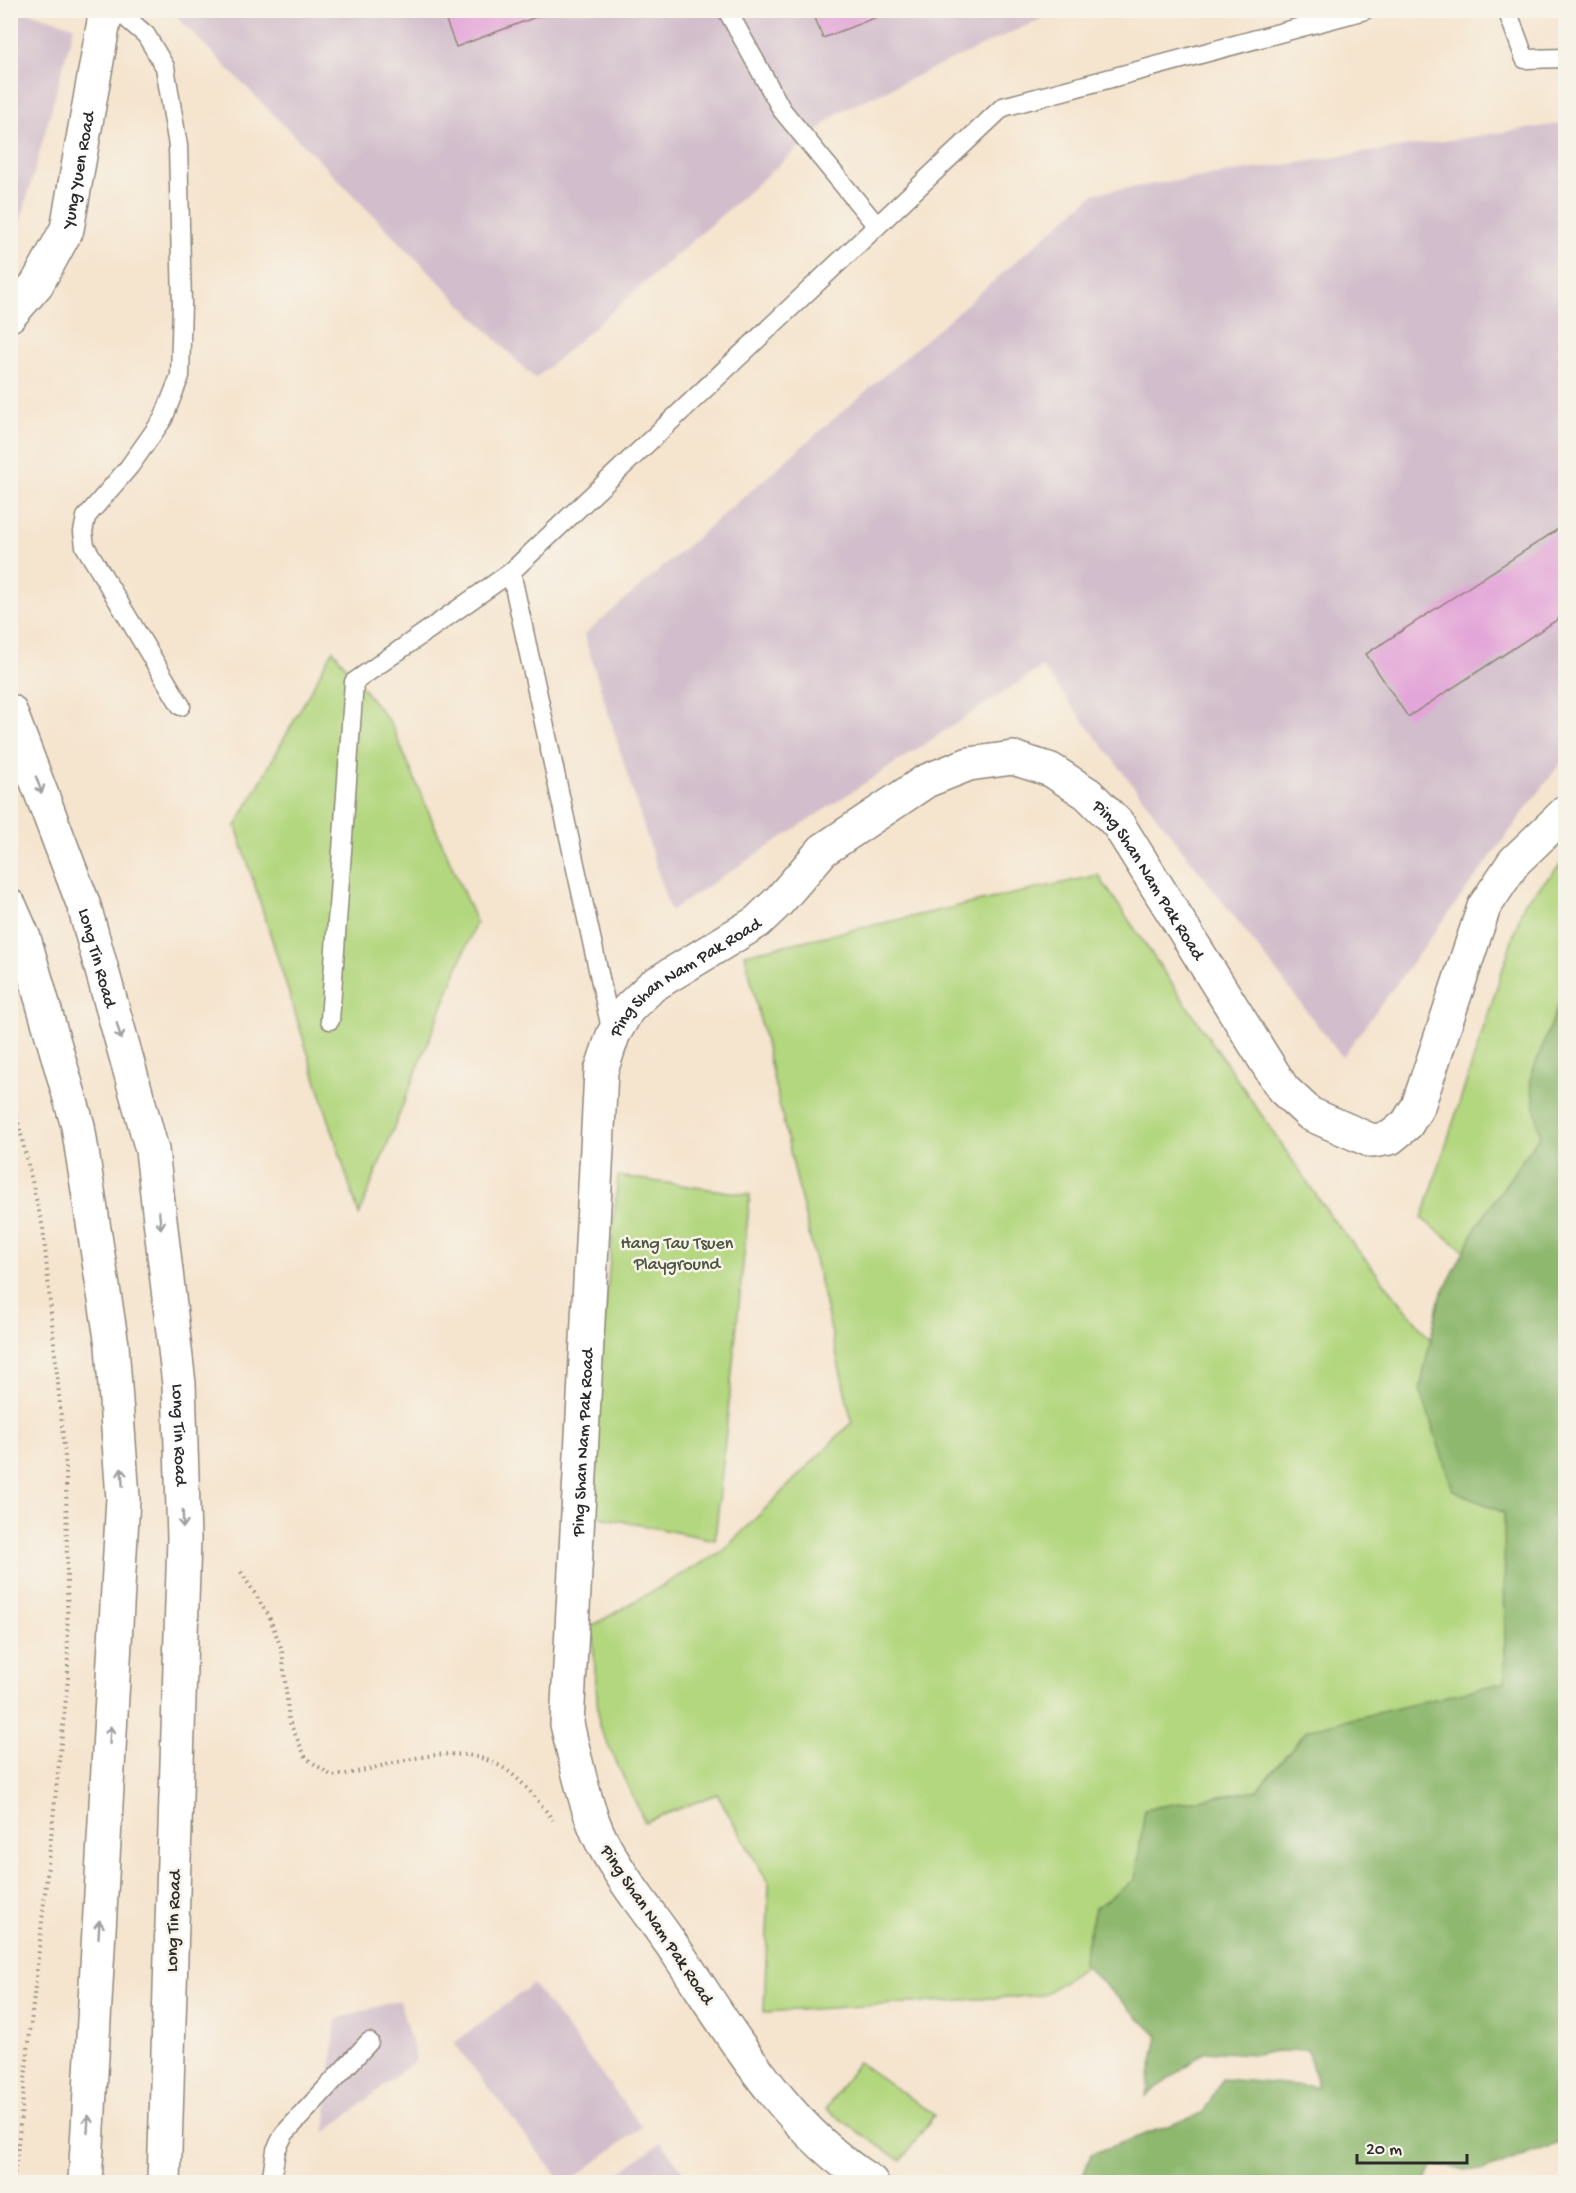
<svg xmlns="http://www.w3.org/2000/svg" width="1576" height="2193" viewBox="0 0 1576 2193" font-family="'Gochi Hand',sans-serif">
<rect width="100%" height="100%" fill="#f7f3e8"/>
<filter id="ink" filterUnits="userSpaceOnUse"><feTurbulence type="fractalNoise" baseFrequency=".0167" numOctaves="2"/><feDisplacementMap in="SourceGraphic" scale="12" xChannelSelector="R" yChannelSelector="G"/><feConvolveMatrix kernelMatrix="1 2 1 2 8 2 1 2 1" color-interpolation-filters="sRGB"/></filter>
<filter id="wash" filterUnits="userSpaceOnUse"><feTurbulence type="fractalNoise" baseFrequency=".008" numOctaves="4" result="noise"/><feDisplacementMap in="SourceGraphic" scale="24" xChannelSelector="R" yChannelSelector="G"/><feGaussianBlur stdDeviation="1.35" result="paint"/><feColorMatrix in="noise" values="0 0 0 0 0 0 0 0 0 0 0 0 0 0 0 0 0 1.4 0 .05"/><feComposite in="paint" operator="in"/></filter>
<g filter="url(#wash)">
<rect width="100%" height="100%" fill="#f5e4ce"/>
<g fill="#d1bdcb">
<path d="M21,10L74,26L11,257L10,11Z"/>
<path d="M171,11H1058L839,112L535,379Z"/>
<path d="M1565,123V757L1342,1057L1042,667L670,911L584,635L1095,193Z"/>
<path d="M533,1984L642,2127L569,2182H561L454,2043Z"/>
<path d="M399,2000L416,2060L325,2133L336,2019Z"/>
<path d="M661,2142L691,2182H607Z"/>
</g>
<g fill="#b3d77f" stroke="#6f8155" stroke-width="1.5">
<path d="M333,650L391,724L476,922L359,1215L236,826Z"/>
<path d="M1565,860V1278L1544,1310L1422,1219L1524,903Z"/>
<path d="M1098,875L1331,1217L1452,1366L1565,1641L1043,1995L764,2012L769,1884L717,1794L645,1822L599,1726L592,1626L723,1551L852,1422L745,954Z"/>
<path d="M618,1176L750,1195L715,1540L586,1514Z"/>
<path d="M858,2062L934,2115L901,2161L826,2109Z"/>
</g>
<path fill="#8eb86e" stroke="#5c724c" stroke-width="1.5" d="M1559,1003L1566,1004V1502L1561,1507L1566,1511L1565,2141L1484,2170L1432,2166L1426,2182H1081L1091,2154L1203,2113L1222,2079L1318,2087L1307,2049L1254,2054L1206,2051L1146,2096L1158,2036L1082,1963L1095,1908L1135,1880L1145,1809L1257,1790L1307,1730L1505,1682L1504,1513L1453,1490L1420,1389L1439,1300L1478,1224L1540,1135L1530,1079Z"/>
<g id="blocks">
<g fill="#e3a6d8">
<path d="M442,10H552V11L456,47Z"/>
<path d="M812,10H892V11L823,38Z"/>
<path d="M1566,524V614L1408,717L1366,654Z"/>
</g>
</g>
</g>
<g filter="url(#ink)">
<use href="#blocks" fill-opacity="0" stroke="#90887c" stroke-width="1.5"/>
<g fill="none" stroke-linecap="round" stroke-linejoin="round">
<g stroke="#90887c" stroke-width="21">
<g id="service">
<path d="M117,10L146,35L165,67L178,146L182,303L180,376L163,419L129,467L86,517L83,532L85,546L181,706"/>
<path d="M727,10L782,110L877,226"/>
<path d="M1507,10L1525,59L1566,58"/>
<path d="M511,572L612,1033"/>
<path d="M330,1020L354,682L511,572L1003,107L1365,10"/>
<path d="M271,2182L276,2150L284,2134L369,2042"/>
</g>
</g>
<g stroke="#90887c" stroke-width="36">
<g id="minor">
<path id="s1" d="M10,315L37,284L67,229L106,10"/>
<path id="s2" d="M871,2182C784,2127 732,2034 676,1951C651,1915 622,1880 602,1842C586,1812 575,1757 567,1724L601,1071L613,1035L628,1009L652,986L757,922L779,901L823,850L926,781L969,764L1013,758L1051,770L1088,794L1118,824L1283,1089L1310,1114L1372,1141L1390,1138L1407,1124L1418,1106L1484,907L1514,862L1566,812"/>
</g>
</g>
<g stroke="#90887c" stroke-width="36">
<g id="primary">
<path id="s3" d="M10,711L84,906L152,1150L179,1384L184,1538L164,2182"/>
<path d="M10,906L24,938L78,1126L112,1345L123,1498L85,2182"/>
</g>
</g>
<g stroke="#90887c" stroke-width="4" stroke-dasharray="1.5 4.5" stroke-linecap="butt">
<path d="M10,1088L43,1228L66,1468L68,1679L14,2182"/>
<path d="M241,1572L268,1614L282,1650L289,1721L306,1758L332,1776C388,1770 448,1736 502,1767C522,1779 539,1802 553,1820"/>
</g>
<use href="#service" stroke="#fff" stroke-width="18"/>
<use href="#minor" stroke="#fff" stroke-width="33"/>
<use href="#primary" stroke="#fff" stroke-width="33"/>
</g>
<defs><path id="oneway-shaft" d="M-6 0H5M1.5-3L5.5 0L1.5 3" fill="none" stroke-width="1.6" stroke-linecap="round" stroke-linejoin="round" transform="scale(1.5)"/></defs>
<g stroke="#a0a0a0">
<use href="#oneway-shaft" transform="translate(39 785) rotate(70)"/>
<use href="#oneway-shaft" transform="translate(119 1031) rotate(74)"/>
<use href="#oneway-shaft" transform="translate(160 1220) rotate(84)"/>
<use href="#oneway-shaft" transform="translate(122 1477) rotate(-94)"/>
<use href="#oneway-shaft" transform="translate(183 1519) rotate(88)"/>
<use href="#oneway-shaft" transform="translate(110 1735) rotate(-87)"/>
<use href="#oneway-shaft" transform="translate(99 1929) rotate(-87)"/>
<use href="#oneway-shaft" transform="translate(88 2124) rotate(-87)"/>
</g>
</g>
<g text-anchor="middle" stroke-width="5" stroke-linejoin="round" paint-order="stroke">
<g font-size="18" fill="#2b2b2b" stroke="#f7f3e8">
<text dy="6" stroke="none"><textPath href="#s1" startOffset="164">Yung Yuen Road</textPath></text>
<text dy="6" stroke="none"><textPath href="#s2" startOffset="1940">Ping Shan Nam Pak Road</textPath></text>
<text dy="6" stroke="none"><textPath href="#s3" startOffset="262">Long Tin Road</textPath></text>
<text dy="6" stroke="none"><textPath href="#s2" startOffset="1346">Ping Shan Nam Pak Road</textPath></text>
<text dy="6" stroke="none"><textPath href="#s3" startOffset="748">Long Tin Road</textPath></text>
<text dy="6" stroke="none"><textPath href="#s2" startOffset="842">Ping Shan Nam Pak Road</textPath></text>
<text transform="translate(172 1921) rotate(-88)" y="6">Long Tin Road</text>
<text transform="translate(658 1924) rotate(56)" y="6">Ping Shan Nam Pak Road</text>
</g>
<g font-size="18" fill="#4d5640" stroke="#f7f3e8">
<text x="677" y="1248">Hang Tau Tsuen<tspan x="677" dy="21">Playground</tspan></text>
</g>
</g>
<rect width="1576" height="2193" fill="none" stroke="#f7f3e8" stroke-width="36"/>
<path d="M1357 2154v9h110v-9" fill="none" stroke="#2b2b2b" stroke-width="3"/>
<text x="1366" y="2154" font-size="18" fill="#2b2b2b" stroke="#f7f3e8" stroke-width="4.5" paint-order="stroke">20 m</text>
</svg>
